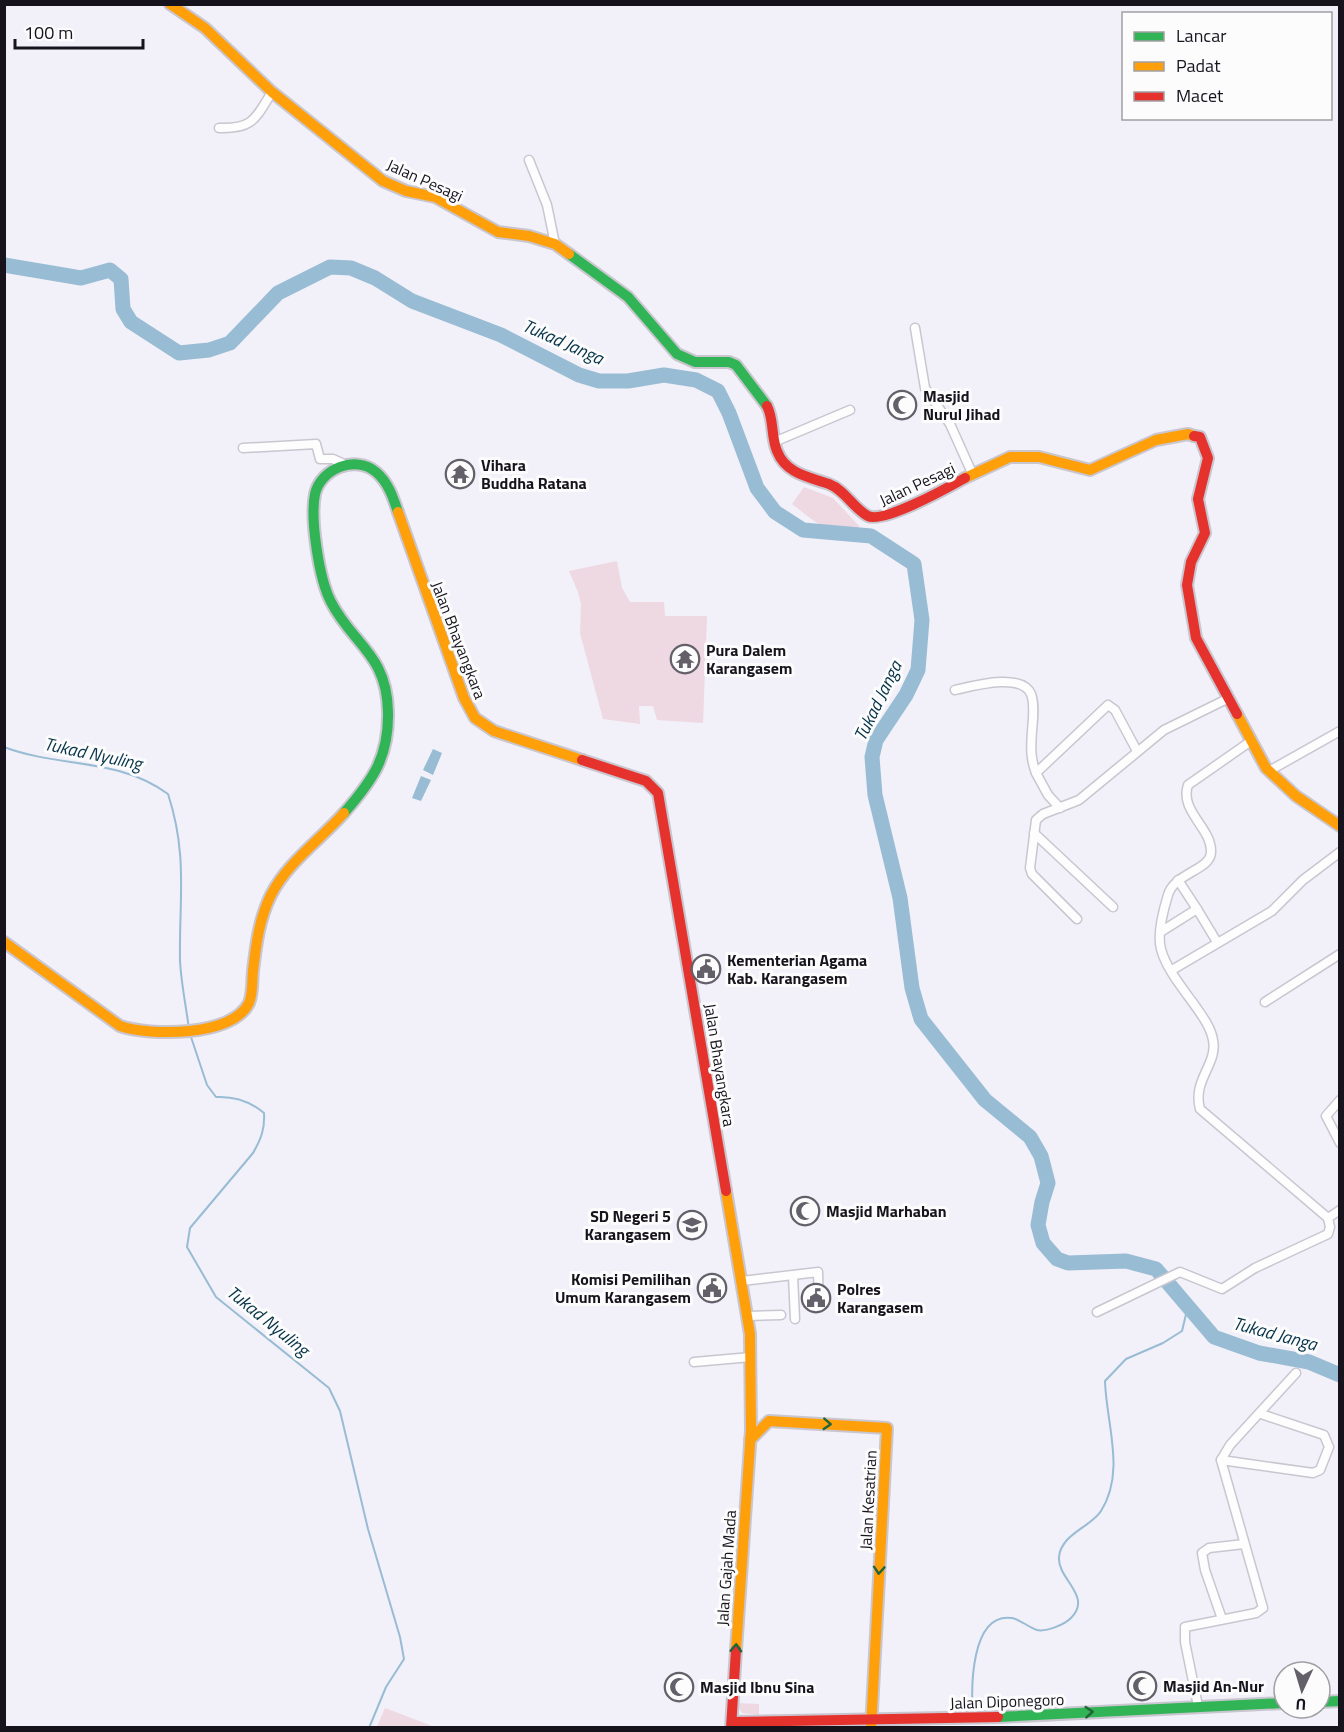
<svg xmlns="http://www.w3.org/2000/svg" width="1344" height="1732" viewBox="0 0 1344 1732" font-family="'Titillium Web',sans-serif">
<rect width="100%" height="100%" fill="#f2f0f9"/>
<g fill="#eed8e1">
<path d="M804,487L833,498L860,527C829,538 816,522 792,504Z"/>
<path d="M617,561L622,588L630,602H664L665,616H707L703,723L657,720L653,706H639L640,724L603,719L580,633L581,604L578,592L569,571Z"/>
<path d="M736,1703L759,1704V1715L742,1713Z"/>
<path d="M385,1708L432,1726L433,1727H377Z"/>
</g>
<g fill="#98bcd3">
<path d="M433,749L442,753L433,775L423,770Z"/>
<path d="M421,776L431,780L421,801L412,798Z"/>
</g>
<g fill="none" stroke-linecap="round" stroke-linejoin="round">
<g stroke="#98bcd3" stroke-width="2">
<path d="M4,747C59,768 118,757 168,794C188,855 179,899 180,960C181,983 186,1006 189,1029"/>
<path d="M190,1034L207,1085L216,1097C234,1096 251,1102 264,1113C265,1129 261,1139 253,1153L190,1228L187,1247L216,1297L329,1388L340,1411L368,1529L400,1637L404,1659L386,1687L369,1728"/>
<path d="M973,1716C971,1690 970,1612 1012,1618C1021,1620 1028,1627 1037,1630C1046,1632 1064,1625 1071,1618C1093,1596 1057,1579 1059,1557C1061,1534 1091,1527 1101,1511C1126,1472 1106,1423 1105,1381L1126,1359L1163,1343L1182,1331L1188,1306"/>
</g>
<path stroke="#98bcd3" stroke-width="15" d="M4,265L81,278L110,270L121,279L123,309L131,322L179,353L209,350L230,343L278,293L330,267L351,268L375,278L412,301L501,335L579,375L599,381H628L664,375L696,380L718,391L729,413L757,488L775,512L803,530L871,536L914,564L922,620L918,670L906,695L876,740L872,757L875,795L900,898L912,988L921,1019L985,1100L1030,1137L1041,1156L1048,1183L1042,1202L1038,1225L1043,1243L1057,1259L1068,1263L1126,1261L1156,1269L1214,1337L1259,1353L1309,1362L1340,1375"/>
<g stroke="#c9c6d0" stroke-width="11">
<g id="street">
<path d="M219,128C253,129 255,119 272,92"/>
<path d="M529,160L547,205L555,244"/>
<path d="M915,328L925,388L950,424L972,473"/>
<path d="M774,442L850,410"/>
<path d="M243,448L316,444L320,459H333L346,465"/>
<path d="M955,690C973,686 1021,672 1031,694C1035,704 1033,720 1032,731C1031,746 1030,758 1036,773L1108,705L1115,710L1137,751"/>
<path d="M1251,741L1188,785C1179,811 1212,828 1211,852C1211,870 1174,873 1168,895C1164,908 1157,935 1161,949C1166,969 1184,990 1196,1007C1203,1017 1211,1028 1213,1040C1218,1064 1192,1080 1200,1109L1328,1218"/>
<path d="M1269,771L1340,731"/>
<path d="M1036,773L1048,795L1060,808"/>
<path d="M1034,833L1113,907"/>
<path d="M1197,909L1217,942"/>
<path d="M1077,919L1032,874L1030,868L1036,820L1043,814L1079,800L1164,730L1229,698"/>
<path d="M1162,931L1197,909L1178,880"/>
<path d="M1172,970L1272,911L1303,880L1340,852"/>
<path d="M1265,1002L1340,954"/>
<path d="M1340,1100L1326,1116L1340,1143"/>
<path d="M793,1276L795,1319"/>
<path d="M742,1281L818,1272L819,1306"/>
<path d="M1097,1312L1180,1272L1222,1289L1255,1268L1328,1234L1330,1227L1328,1218L1340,1210"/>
<path d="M748,1316L781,1315"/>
<path d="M694,1362L751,1357"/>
<path d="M1221,1460L1313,1473L1320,1470L1329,1447L1324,1435L1261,1414"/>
<path d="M1222,1619L1205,1570L1202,1553L1209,1548L1244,1544"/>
<path d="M1198,1706L1185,1642V1627L1256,1613L1263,1608L1221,1460L1230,1445L1296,1373"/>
</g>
</g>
<g stroke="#c9c6d0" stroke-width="14">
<g id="fast">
<path d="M569,254L628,297L677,354L695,362H729L736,365L767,406"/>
<path d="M344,813C373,780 389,757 388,712C387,654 353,645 331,602C319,579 310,519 315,494C321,468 356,455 376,472C388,482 393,497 398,512"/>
<path d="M1320,1702L1340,1701"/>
<path d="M998,1717L1284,1703"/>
</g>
</g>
<g stroke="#c9c6d0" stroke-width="14">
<g id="slow">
<path d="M170,4L205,28L272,92L383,181L406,191L435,197L498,232L529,236L555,244L569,254"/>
<path d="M965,478L1010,457H1039L1090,470L1156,440L1188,434L1194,436"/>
<path d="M398,512L464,698L475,718L494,731L582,760"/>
<path d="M1237,714L1266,768L1296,796L1340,826"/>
<path d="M4,942L120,1026C150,1036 232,1037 249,1003C253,994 252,980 253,971C256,945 259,919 271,895C287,863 321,839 344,813"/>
<path d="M726,1191L750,1334L751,1430L736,1650"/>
<path d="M750,1440L769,1421L887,1428L871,1728"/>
</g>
</g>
<g stroke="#c9c6d0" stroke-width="14">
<g id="jam">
<path d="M767,406C774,419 771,437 777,451C786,474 809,477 829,484C845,490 854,509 868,516C883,524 949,487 965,478"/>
<path d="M1194,436L1200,437L1208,458L1198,499L1205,533L1191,562L1187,585L1196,638L1237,714"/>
<path d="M582,760L646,781L658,793L726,1191"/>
<path d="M732,1722L998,1717"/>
<path d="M731,1728L736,1650"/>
</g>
</g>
<use href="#street" stroke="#fdfdfe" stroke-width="8"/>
<use href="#fast" stroke="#30b455" stroke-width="10"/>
<use href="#slow" stroke="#ff9f0a" stroke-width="10"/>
<use href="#jam" stroke="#e5322d" stroke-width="10"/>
</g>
<defs><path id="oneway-chevron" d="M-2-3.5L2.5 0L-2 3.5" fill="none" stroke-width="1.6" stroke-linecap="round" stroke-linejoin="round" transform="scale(1.5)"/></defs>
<g stroke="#236439">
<use href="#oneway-chevron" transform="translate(827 1424) rotate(3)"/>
<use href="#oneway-chevron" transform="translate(879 1570) rotate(94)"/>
<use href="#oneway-chevron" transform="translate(736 1648) rotate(-87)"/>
<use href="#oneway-chevron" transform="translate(1089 1712) rotate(-4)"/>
</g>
<defs>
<g id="mosque-ring" transform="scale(1.5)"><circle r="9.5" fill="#fcfcfc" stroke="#63606a" stroke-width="1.5"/><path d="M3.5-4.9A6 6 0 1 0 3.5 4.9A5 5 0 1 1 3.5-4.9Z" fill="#63606a"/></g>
<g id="temple-ring" transform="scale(1.5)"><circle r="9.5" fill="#fcfcfc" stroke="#63606a" stroke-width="1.5"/><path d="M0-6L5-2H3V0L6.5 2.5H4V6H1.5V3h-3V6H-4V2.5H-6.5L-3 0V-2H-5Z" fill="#63606a"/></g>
<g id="civic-ring" transform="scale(1.5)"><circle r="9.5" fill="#fcfcfc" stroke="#63606a" stroke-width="1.5"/><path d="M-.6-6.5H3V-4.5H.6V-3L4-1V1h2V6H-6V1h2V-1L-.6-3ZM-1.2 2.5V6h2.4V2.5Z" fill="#63606a"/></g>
<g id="school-ring" transform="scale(1.5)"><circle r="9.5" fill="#fcfcfc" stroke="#63606a" stroke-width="1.5"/><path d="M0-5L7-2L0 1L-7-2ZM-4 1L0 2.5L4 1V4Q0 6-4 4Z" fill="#63606a"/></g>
</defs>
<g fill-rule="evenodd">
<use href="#mosque-ring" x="902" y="405"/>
<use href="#temple-ring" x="460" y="474"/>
<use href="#temple-ring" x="685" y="659"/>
<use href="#civic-ring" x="706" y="969"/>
<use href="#mosque-ring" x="805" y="1211"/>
<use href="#school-ring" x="692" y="1225"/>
<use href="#civic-ring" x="712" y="1288"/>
<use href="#civic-ring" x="816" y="1298"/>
<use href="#mosque-ring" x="1142" y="1686"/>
<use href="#mosque-ring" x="679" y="1687"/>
</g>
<g text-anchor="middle" stroke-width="6" stroke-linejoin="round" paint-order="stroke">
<g font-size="16" fill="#16131d" stroke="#fcfcfc">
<text transform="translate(425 180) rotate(24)" y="6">Jalan Pesagi</text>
<text transform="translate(917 484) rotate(-25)" y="6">Jalan Pesagi</text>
<text transform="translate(459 640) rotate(69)" y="6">Jalan Bhayangkara</text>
<text transform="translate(720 1065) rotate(81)" y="6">Jalan Bhayangkara</text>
<text transform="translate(868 1500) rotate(-87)" y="6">Jalan Kesatrian</text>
<text transform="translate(726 1568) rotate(-86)" y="6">Jalan Gajah Mada</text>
<text transform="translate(1007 1701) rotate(-2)" y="6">Jalan Diponegoro</text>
</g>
<g font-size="16" font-weight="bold" fill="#16131d" stroke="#fcfcfc" text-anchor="start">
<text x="923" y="402">Masjid<tspan x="923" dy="18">Nurul Jihad</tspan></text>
<text x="481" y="471">Vihara<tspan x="481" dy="18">Buddha Ratana</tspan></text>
<text x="706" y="656">Pura Dalem<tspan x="706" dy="18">Karangasem</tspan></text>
<text x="727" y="966">Kementerian Agama<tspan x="727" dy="18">Kab. Karangasem</tspan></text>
<text x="826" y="1217">Masjid Marhaban</text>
<text x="671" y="1222" text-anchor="end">SD Negeri 5<tspan x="671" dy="18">Karangasem</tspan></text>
<text x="691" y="1285" text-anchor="end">Komisi Pemilihan<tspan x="691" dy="18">Umum Karangasem</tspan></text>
<text x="837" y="1295">Polres<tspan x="837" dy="18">Karangasem</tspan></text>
<text x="1163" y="1692">Masjid An-Nur</text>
<text x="700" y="1693">Masjid Ibnu Sina</text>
</g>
<g font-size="18" font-style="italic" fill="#053348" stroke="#fcfcfc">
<text transform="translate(563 342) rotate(24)" y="6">Tukad Janga</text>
<text transform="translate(878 701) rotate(-64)" y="6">Tukad Janga</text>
<text transform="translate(93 754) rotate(12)" y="6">Tukad Nyuling</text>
<text transform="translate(268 1321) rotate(39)" y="6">Tukad Nyuling</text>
<text transform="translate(1275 1334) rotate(15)" y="6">Tukad Janga</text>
</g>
</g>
<rect width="1344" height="1732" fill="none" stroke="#16131d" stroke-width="12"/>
<rect x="1122" y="12" width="210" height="108" fill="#fcfcfc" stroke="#a09fa3" stroke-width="1.5"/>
<rect x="1134" y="32" width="30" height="9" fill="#30b455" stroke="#a09fa3" stroke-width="1.5"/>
<text x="1176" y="42" font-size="18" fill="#16131d">Lancar</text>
<rect x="1134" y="62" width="30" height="9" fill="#ff9f0a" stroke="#a09fa3" stroke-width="1.5"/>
<text x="1176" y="72" font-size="18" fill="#16131d">Padat</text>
<rect x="1134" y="92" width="30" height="9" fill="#e5322d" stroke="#a09fa3" stroke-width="1.5"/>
<text x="1176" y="102" font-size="18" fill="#16131d">Macet</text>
<g transform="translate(1302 1690) rotate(184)"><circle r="28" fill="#fcfcfc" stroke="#a09fa3" stroke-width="1.5"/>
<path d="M0-4.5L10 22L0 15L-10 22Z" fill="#63606a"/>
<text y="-9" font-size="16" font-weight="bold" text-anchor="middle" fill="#16131d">U</text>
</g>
<path d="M15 39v9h128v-9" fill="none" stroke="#16131d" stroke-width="3"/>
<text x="24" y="39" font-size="18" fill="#16131d" stroke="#fcfcfc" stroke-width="4.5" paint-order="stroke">100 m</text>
</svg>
